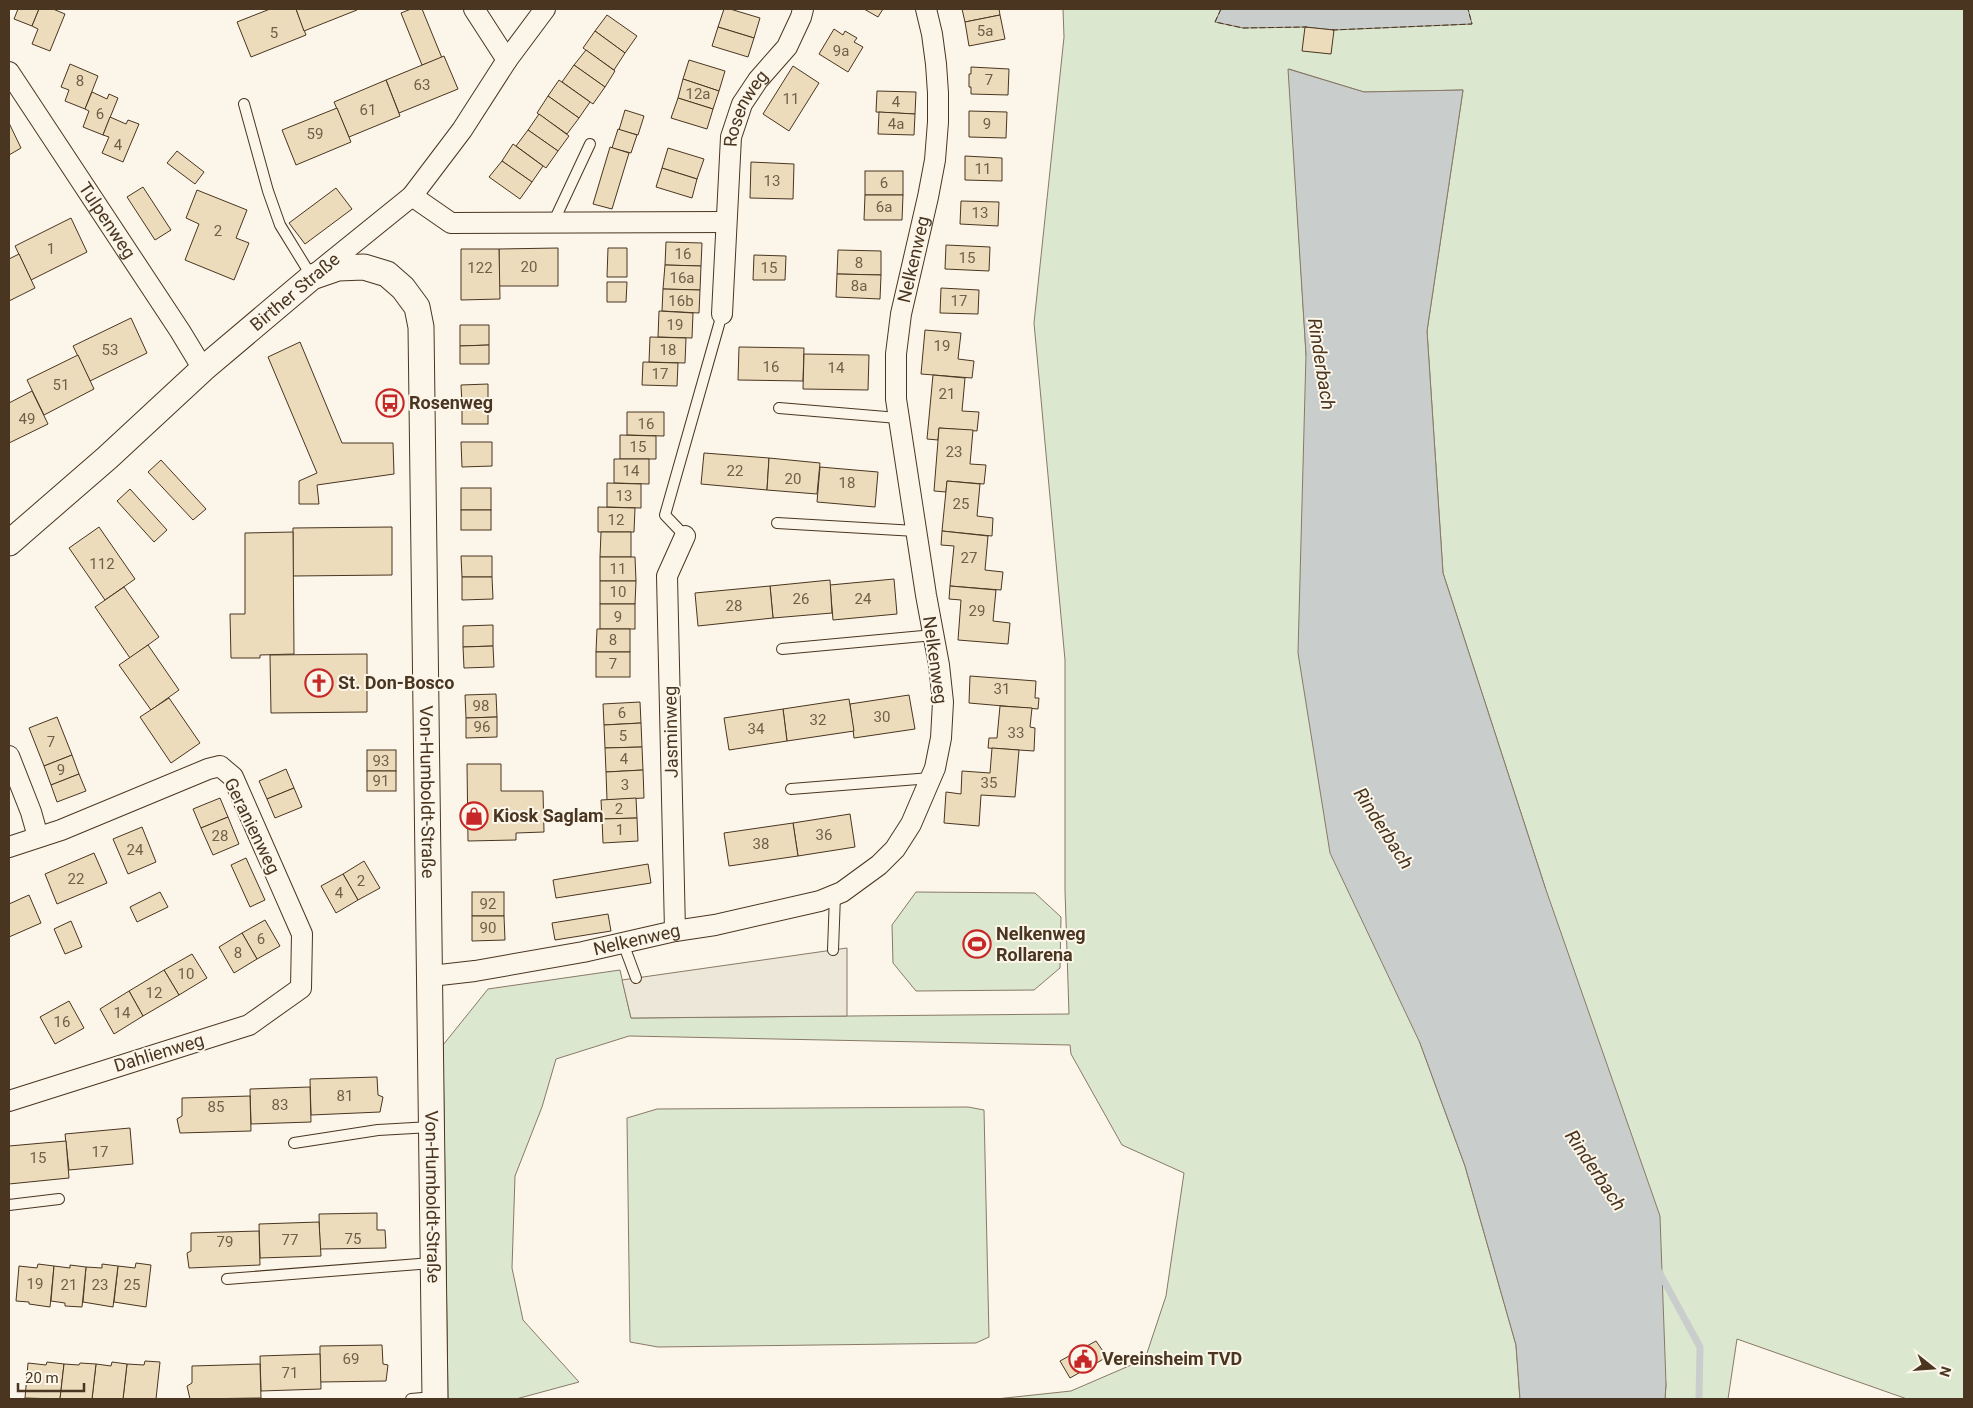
<svg xmlns="http://www.w3.org/2000/svg" width="1973" height="1408" viewBox="0 0 1973 1408" font-family="Roboto,sans-serif">
<rect width="100%" height="100%" fill="#fbf6e9"/>
<g fill="#dce7d0" stroke="#887966">
<path d="M1063,9H1964V1399H1907L1737,1339L1728,1399H1665L1666,1384L1545,887L1443,573L1427,331L1463,90L1364,92L1289,69L1306,354L1420,1043L1465,1166L1516,1345L1520,1399H996L1071,1391L1145,1359L1166,1296L1184,1173L1122,1145L1071,1054L1070,1045L629,1036L556,1059L542,1107L515,1176L512,1268L523,1320L579,1382L516,1399H448L443,1045L488,989L620,970L631,1018L1069,1014L1065,890V660L1034,323L1064,37Z"/>
<path d="M916,892L1035,893L1061,917L1060,968L1034,990L916,991L893,963L892,925Z"/>
<path d="M968,1107L984,1110L989,1337L976,1343L658,1347L630,1342L627,1118L657,1109Z"/>
</g>
<path fill="#ede7d9" stroke="#887966" d="M847,948V1016L631,1018L622,980Z"/>
<g fill="#c9cecd" stroke="#887966">
<path d="M1221,9H1468L1472,24L1334,30L1305,27L1243,28L1215,22Z"/>
<path d="M1288,69L1364,92L1463,90L1427,331L1443,573L1545,887L1660,1216L1666,1384L1665,1399H1520L1516,1345L1465,1166L1420,1043L1330,853L1298,653L1306,354Z"/>
</g>
<g fill="none" stroke-linecap="round" stroke-linejoin="round">
<path stroke="#c9cecd" stroke-width="7" d="M1657,1268L1700,1347L1699,1399"/>
</g>
<g fill="#ecdcbc" stroke="#4a3520">
<path d="M18,9H39L32,26L14,19Z"/>
<path d="M39,9H53L65,14L50,51L32,44L38,29L32,26Z"/>
<path d="M270,9H296L306,35L251,57L237,22Z"/>
<path d="M296,9H357V10L304,31Z"/>
<path d="M411,9H422L442,58L422,65L401,13Z"/>
<path d="M724,9H730L760,18L754,38L718,27Z"/>
<path d="M864,9H883L878,17Z"/>
<path d="M962,9H999L1000,15L965,22Z"/>
<path d="M607,15L637,36L625,53L595,31Z"/>
<path d="M1000,15L1005,39L969,46L965,22Z"/>
<path d="M718,27L754,38L748,57L712,46Z"/>
<path d="M1305,27L1334,30L1331,54L1302,51Z"/>
<path d="M834,29L843,35L845,31L857,38L854,42L863,47L848,72L819,54Z"/>
<path d="M595,31L625,53L614,70L583,48Z"/>
<path d="M586,50L615,71L605,87L574,65Z"/>
<path d="M444,56L458,89L399,113L386,80Z"/>
<path d="M689,60L725,71L719,91L683,79Z"/>
<path d="M70,64L98,76L85,109L65,101L69,90L61,87Z"/>
<path d="M574,65L605,87L593,104L562,82Z"/>
<path d="M793,66L819,83L789,131L763,114Z"/>
<path d="M971,67L1009,69L1008,95L971,94V87H969V74H971Z"/>
<path d="M683,79L719,91L713,109L678,98Z"/>
<path d="M386,80L400,116L349,137L334,102Z"/>
<path d="M559,80L590,102L579,118L548,96Z"/>
<path d="M877,91L916,92L915,114L876,112Z"/>
<path d="M92,92L107,99L109,94L118,98L103,135L83,127L89,111L85,109Z"/>
<path d="M548,96L579,118L567,134L537,113Z"/>
<path d="M678,98L713,109L707,129L671,118Z"/>
<path d="M337,108L351,142L296,165L282,130Z"/>
<path d="M625,110L644,116L638,135L619,130Z"/>
<path d="M969,111L1007,112L1006,138L969,137Z"/>
<path d="M879,112L915,114L914,135L878,134Z"/>
<path d="M539,114L569,136L558,151L528,130Z"/>
<path d="M110,117L126,124L128,120L139,124L123,162L102,153L109,137L103,135Z"/>
<path d="M9,123L21,148L9,155Z"/>
<path d="M618,129L637,135L631,153L612,148Z"/>
<path d="M528,130L558,151L546,168L516,146Z"/>
<path d="M513,144L543,166L532,182L502,161Z"/>
<path d="M610,147L629,153L612,209L593,204Z"/>
<path d="M668,148L704,159L697,179L662,168Z"/>
<path d="M177,151L204,172L195,184L167,163Z"/>
<path d="M965,156L1002,158V181L965,180Z"/>
<path d="M502,161L532,182L520,199L489,177Z"/>
<path d="M751,162L794,164L793,199L750,198Z"/>
<path d="M662,168L697,179L692,198L656,187Z"/>
<rect x="865" y="171" width="38" height="24"/>
<path d="M143,187L171,230L155,240L127,197Z"/>
<path d="M336,188L352,209L305,244L289,223Z"/>
<path d="M197,190L247,210L236,238L249,243L234,280L185,260L199,224L186,218Z"/>
<path d="M865,195H903L902,220H864Z"/>
<path d="M961,201L999,202L998,226L960,224Z"/>
<path d="M71,218L87,252L31,280L15,246Z"/>
<path d="M666,242L702,243L701,266L665,265Z"/>
<path d="M946,245L990,247L989,271L945,269Z"/>
<path d="M558,248V286H499V249Z"/>
<path d="M608,248H627V277H607Z"/>
<path d="M461,249H499L500,299L461,300Z"/>
<path d="M838,250L881,251V275L837,274Z"/>
<path d="M19,254L35,288L9,301V259Z"/>
<path d="M754,255L786,256L785,280H753Z"/>
<path d="M665,265L701,266L700,290L663,289Z"/>
<path d="M837,274L881,275L880,299L836,297Z"/>
<path d="M607,282H627L626,302H607Z"/>
<path d="M941,288L979,290L978,314L940,313Z"/>
<path d="M663,289L700,290L699,313L662,311Z"/>
<path d="M659,311L693,313L692,338L658,337Z"/>
<path d="M131,318L147,353L90,381L73,346Z"/>
<path d="M460,325H489V345L460,346Z"/>
<path d="M925,330L961,333L958,359L974,361L972,378L921,374Z"/>
<path d="M650,337L686,338L685,363L649,362Z"/>
<path d="M300,342L342,443H393L394,474L317,485L319,504H299V481L317,473L268,357Z"/>
<path d="M489,345V364H460V346Z"/>
<path d="M739,347L804,348L803,381L738,380Z"/>
<path d="M804,354L869,355L868,390L803,389Z"/>
<path d="M78,355L94,389L44,415L27,380Z"/>
<path d="M643,362L678,363L677,386L642,385Z"/>
<path d="M933,375L965,378L962,411L979,412L977,431L939,428L938,440L927,439Z"/>
<path d="M488,384V405H462L461,385Z"/>
<path d="M32,391L48,424L9,443V403Z"/>
<rect x="462" y="405" width="26" height="19"/>
<path d="M627,412H664V436L627,435Z"/>
<path d="M939,428L973,430L970,464L986,465L984,484L947,481L946,492L934,491Z"/>
<path d="M620,435L656,436V459H620Z"/>
<path d="M461,442H492V466L462,467Z"/>
<path d="M704,453L769,458L767,490L701,484Z"/>
<path d="M769,458L820,463L817,494L767,490Z"/>
<path d="M614,459H649V484L614,483Z"/>
<path d="M161,460L206,509L193,520L148,472Z"/>
<path d="M820,467L878,472L875,507L817,502Z"/>
<path d="M947,481L980,484L977,516L993,518L992,536L942,531Z"/>
<path d="M607,483L641,484V508L607,507Z"/>
<rect x="461" y="488" width="30" height="22"/>
<path d="M130,489L167,530L154,542L117,501Z"/>
<path d="M598,507L635,508L634,532H598Z"/>
<rect x="461" y="510" width="30" height="20"/>
<path d="M99,527L135,579L105,600L69,548Z"/>
<path d="M392,527V575L293,576V528Z"/>
<path d="M942,531L988,536L985,570L1003,572L1001,590L950,586L954,546L941,545Z"/>
<path d="M293,532L294,654L260,655V658H231L230,614H245V533Z"/>
<path d="M601,532H631V557H600Z"/>
<path d="M461,556H492V577H462Z"/>
<path d="M600,557H635L636,581H600Z"/>
<path d="M462,577H492L493,599L462,600Z"/>
<path d="M894,579L897,614L833,620L830,585Z"/>
<path d="M830,580L832,613L773,618L770,586Z"/>
<path d="M600,581H636L635,604H600Z"/>
<path d="M770,586L773,618L698,626L695,593Z"/>
<path d="M950,586L996,590L993,621L1010,623L1008,644L958,640L961,600L949,599Z"/>
<path d="M124,587L159,637L130,658L95,607Z"/>
<rect x="600" y="604" width="35" height="25"/>
<path d="M493,625V646L463,647V626Z"/>
<path d="M597,629H630V652H596Z"/>
<path d="M148,645L179,690L151,710L119,665Z"/>
<path d="M493,646L494,667L464,668L463,647Z"/>
<rect x="596" y="652" width="34" height="25"/>
<path d="M367,654V712L271,713L270,655Z"/>
<path d="M970,676L1036,681L1035,698H1039L1038,709L969,703Z"/>
<path d="M496,694L497,717L466,718L465,695Z"/>
<path d="M909,695L915,729L854,738L850,704Z"/>
<path d="M169,698L200,743L171,763L140,717Z"/>
<path d="M849,699L854,731L787,741L783,709Z"/>
<path d="M640,702L641,723L604,725L603,704Z"/>
<path d="M1000,706L1032,708L1030,727L1035,728L1034,751L988,748L989,738H997Z"/>
<path d="M783,709L787,741L729,750L724,718Z"/>
<path d="M57,717L72,755L44,766L29,728Z"/>
<path d="M497,717V737L466,738V718Z"/>
<path d="M641,723L642,747L605,748L604,725Z"/>
<path d="M642,747L643,770L606,772L605,748Z"/>
<path d="M992,748L1019,750L1015,797L981,795L979,826L944,823L946,792L961,794L962,771L990,773Z"/>
<rect x="367" y="750" width="29" height="21"/>
<path d="M72,755L79,774L51,785L44,766Z"/>
<path d="M467,764H501V791H543L544,832L516,833V840L468,841Z"/>
<path d="M286,769L294,788L267,799L259,781Z"/>
<path d="M643,770L644,798L607,800L606,772Z"/>
<rect x="367" y="771" width="29" height="20"/>
<path d="M79,774L86,791L57,802L51,785Z"/>
<path d="M294,788L302,807L275,818L267,799Z"/>
<path d="M220,798L228,817L201,828L193,809Z"/>
<path d="M636,798L637,818L602,819L601,800Z"/>
<path d="M850,814L855,847L798,856L793,823Z"/>
<path d="M228,817L239,844L213,855L201,828Z"/>
<path d="M637,818L638,841L603,843L602,819Z"/>
<path d="M793,823L798,856L729,866L724,833Z"/>
<path d="M142,827L156,862L128,874L113,839Z"/>
<path d="M94,853L107,883L57,904L45,874Z"/>
<path d="M246,858L265,900L250,907L231,865Z"/>
<path d="M364,861L380,888L358,900L343,874Z"/>
<path d="M648,864L651,883L556,898L553,880Z"/>
<path d="M343,874L358,900L336,913L321,886Z"/>
<path d="M160,892L168,907L137,922L130,907Z"/>
<rect x="472" y="892" width="32" height="24"/>
<path d="M29,895L41,923L9,937V904Z"/>
<path d="M608,914L611,931L555,940L552,923Z"/>
<path d="M472,916H504L505,940L472,941Z"/>
<path d="M265,920L280,946L257,959L242,933Z"/>
<path d="M71,921L82,947L65,954L54,929Z"/>
<path d="M242,933L257,959L234,973L219,947Z"/>
<path d="M192,954L207,978L179,995L164,970Z"/>
<path d="M164,970L179,995L143,1016L129,991Z"/>
<path d="M129,991L143,1016L114,1034L100,1009Z"/>
<path d="M69,1001L84,1028L55,1044L40,1017Z"/>
<path d="M377,1077L378,1095L383,1097L380,1112L311,1115L310,1079Z"/>
<path d="M310,1087L311,1122L251,1124L250,1089Z"/>
<path d="M250,1096L251,1131L180,1133L177,1119L182,1116V1098Z"/>
<path d="M130,1128L133,1164L69,1170L65,1134Z"/>
<path d="M66,1141L69,1178L9,1184V1146Z"/>
<path d="M377,1213V1230H385L386,1248L320,1249L319,1214Z"/>
<path d="M319,1222L321,1256L260,1258L259,1224Z"/>
<path d="M259,1231L260,1265L189,1268L187,1253L191,1251V1233Z"/>
<path d="M136,1263L151,1265L146,1307L114,1302L118,1266L135,1268Z"/>
<path d="M38,1264L54,1266L50,1307L29,1304V1302L16,1301L19,1266L37,1268Z"/>
<path d="M102,1264L118,1266L113,1307L83,1302L86,1267L102,1268Z"/>
<path d="M70,1265L86,1267L82,1307L65,1306V1303L51,1301L54,1266L70,1268Z"/>
<path d="M1096,1341L1107,1357L1070,1378L1060,1361Z"/>
<path d="M382,1345L383,1364L388,1365L386,1381L320,1382V1346Z"/>
<path d="M320,1354L321,1389L261,1391L260,1356Z"/>
<path d="M145,1361L160,1362L156,1399H123L127,1364L144,1365Z"/>
<path d="M47,1362L64,1364L60,1399L25,1398L28,1363L46,1365Z"/>
<path d="M112,1362L127,1364L123,1399H92L96,1364L111,1366Z"/>
<path d="M80,1363L96,1364L92,1399H60L64,1364L79,1365Z"/>
<path d="M260,1364L261,1398L190,1399L187,1386L192,1383V1366Z"/>
</g>
<g fill="none" stroke-linecap="round" stroke-linejoin="round">
<g stroke="#4a3520" stroke-width="12">
<g id="service">
<path d="M244,104L268,191L280,225L312,277"/>
<path d="M553,223L590,144"/>
<path d="M779,408L898,418"/>
<path d="M777,523L916,531"/>
<path d="M685,536L665,515L722,314"/>
<path d="M782,649L934,635"/>
<path d="M791,789L931,778"/>
<path d="M623,943L636,978"/>
<path d="M833,950L835,895"/>
<path d="M294,1143L378,1130L431,1127"/>
<path d="M9,1205L59,1199"/>
<path d="M227,1279L432,1263"/>
<path d="M411,1399L434,1397"/>
</g>
</g>
<g stroke="#4a3520" stroke-width="22">
<g id="minor">
<path d="M474,9L507,60"/>
<path id="s1" d="M9,72L180,331L203,369"/>
<path d="M412,196L451,223L726,222"/>
<path d="M318,272L412,196L462,130L507,60L545,9"/>
<path id="s2" d="M722,314L731,137L742,104L758,80L787,47L801,17L803,9"/>
<path d="M9,756L31,812L38,837"/>
<path d="M9,847L61,830L208,769L220,766L233,777L302,934L301,988L249,1025L9,1101"/>
<path d="M675,931L667,576L685,536"/>
<path id="s3" d="M431,976L475,971L583,952L675,931L715,925L820,901L842,892L879,865L895,849L911,824L935,768L941,738L943,702L939,665L926,595L896,399V354L901,314L928,197L935,160L938,122V93L936,64L932,34L926,9"/>
</g>
</g>
<g stroke="#4a3520" stroke-width="27">
<g id="tertiary">
<path id="s4" d="M9,543L107,458L203,369L312,277L338,268L364,267L387,274L403,288L417,307L421,327L435,1399"/>
</g>
</g>
<use href="#service" stroke="#fbf6e9" stroke-width="10"/>
<use href="#minor" stroke="#fbf6e9" stroke-width="20"/>
<use href="#tertiary" stroke="#fbf6e9" stroke-width="25"/>
<g stroke="#4a3520" stroke-width="1" stroke-dasharray="6 2.5" stroke-linecap="butt">
<path d="M1221,9L1215,22L1243,28L1307,27"/>
<path d="M1332,30L1472,24L1468,9"/>
</g>
</g>
<defs>
<g id="bus-ring" transform="scale(1.4375)"><circle r="9.5" fill="#fbf6e9" stroke="#c62828" stroke-width="1.5"/><path d="M-5-6H5V4H4V6H2V4H-2V6H-4V4H-5ZM-3.5-4V0h7V-4ZM-3.5 1.2v1.5H-2V1.2ZM2 1.2v1.5H3.5V1.2Z" fill="#c62828"/></g>
<g id="church-ring" transform="scale(1.4375)"><circle r="9.5" fill="#fbf6e9" stroke="#c62828" stroke-width="1.5"/><path d="M-1.2-6h2.4v3.5h3.3v2.4h-3.3V6h-2.4V-.1h-3.3v-2.4h3.3Z" fill="#c62828"/></g>
<g id="shop-ring" transform="scale(1.4375)"><circle r="9.5" fill="#fbf6e9" stroke="#c62828" stroke-width="1.5"/><path d="M-5-2.5h2.3a2.7 3.5 0 0 1 5.4 0H5L5.5 6h-11ZM-1.5-2.5h3a1.5 2.3 0 0 0-3 0Z" fill="#c62828"/></g>
<g id="stadium-ring" transform="scale(1.4375)"><circle r="9.5" fill="#fbf6e9" stroke="#c62828" stroke-width="1.5"/><path d="M0-5a6.5 5 0 1 0 0 10a6.5 5 0 1 0 0-10ZM-3.5-1.8h7v3.6h-7Z" fill="#c62828"/></g>
<g id="civic-ring" transform="scale(1.4375)"><circle r="9.5" fill="#fbf6e9" stroke="#c62828" stroke-width="1.5"/><path d="M-.6-6.5H3V-4.5H.6V-3L4-1V1h2V6H-6V1h2V-1L-.6-3ZM-1.2 2.5V6h2.4V2.5Z" fill="#c62828"/></g>
</defs>
<g fill-rule="evenodd">
<use href="#bus-ring" x="390" y="403"/>
<use href="#church-ring" x="319" y="683"/>
<use href="#shop-ring" x="474" y="816"/>
<use href="#stadium-ring" x="977" y="944"/>
<use href="#civic-ring" x="1083" y="1359"/>
</g>
<g text-anchor="middle" stroke-width="4" stroke-linejoin="round" paint-order="stroke">
<g font-size="15" fill="#725f47">
<text x="985" y="36">5a</text>
<text x="274" y="38">5</text>
<text x="841" y="56">9a</text>
<text x="989" y="85">7</text>
<text x="80" y="86">8</text>
<text x="422" y="90">63</text>
<text x="698" y="99">12a</text>
<text x="791" y="104">11</text>
<text x="896" y="107">4</text>
<text x="368" y="115">61</text>
<text x="100" y="119">6</text>
<text x="896" y="129">4a</text>
<text x="987" y="129">9</text>
<text x="315" y="139">59</text>
<text x="118" y="150">4</text>
<text x="983" y="174">11</text>
<text x="772" y="186">13</text>
<text x="884" y="188">6</text>
<text x="884" y="212">6a</text>
<text x="980" y="218">13</text>
<text x="218" y="236">2</text>
<text x="51" y="254">1</text>
<text x="683" y="259">16</text>
<text x="967" y="263">15</text>
<text x="859" y="268">8</text>
<text x="529" y="272">20</text>
<text x="480" y="273">122</text>
<text x="769" y="273">15</text>
<text x="682" y="283">16a</text>
<text x="859" y="291">8a</text>
<text x="681" y="306">16b</text>
<text x="959" y="306">17</text>
<text x="675" y="330">19</text>
<text x="942" y="351">19</text>
<text x="110" y="355">53</text>
<text x="668" y="355">18</text>
<text x="771" y="372">16</text>
<text x="836" y="373">14</text>
<text x="660" y="379">17</text>
<text x="61" y="390">51</text>
<text x="947" y="399">21</text>
<text x="27" y="424">49</text>
<text x="646" y="429">16</text>
<text x="638" y="452">15</text>
<text x="954" y="457">23</text>
<text x="631" y="476">14</text>
<text x="735" y="476">22</text>
<text x="793" y="484">20</text>
<text x="847" y="488">18</text>
<text x="624" y="501">13</text>
<text x="961" y="509">25</text>
<text x="616" y="525">12</text>
<text x="969" y="563">27</text>
<text x="102" y="569">112</text>
<text x="618" y="574">11</text>
<text x="618" y="597">10</text>
<text x="801" y="604">26</text>
<text x="863" y="604">24</text>
<text x="734" y="611">28</text>
<text x="977" y="616">29</text>
<text x="618" y="622">9</text>
<text x="613" y="645">8</text>
<text x="613" y="669">7</text>
<text x="1002" y="694">31</text>
<text x="481" y="711">98</text>
<text x="622" y="718">6</text>
<text x="882" y="722">30</text>
<text x="818" y="725">32</text>
<text x="482" y="732">96</text>
<text x="756" y="734">34</text>
<text x="1016" y="738">33</text>
<text x="623" y="741">5</text>
<text x="51" y="747">7</text>
<text x="624" y="764">4</text>
<text x="381" y="766">93</text>
<text x="61" y="775">9</text>
<text x="381" y="786">91</text>
<text x="989" y="788">35</text>
<text x="625" y="790">3</text>
<text x="619" y="814">2</text>
<text x="620" y="835">1</text>
<text x="824" y="840">36</text>
<text x="220" y="841">28</text>
<text x="761" y="849">38</text>
<text x="135" y="855">24</text>
<text x="76" y="884">22</text>
<text x="361" y="886">2</text>
<text x="339" y="898">4</text>
<text x="488" y="909">92</text>
<text x="488" y="933">90</text>
<text x="261" y="944">6</text>
<text x="238" y="958">8</text>
<text x="186" y="979">10</text>
<text x="154" y="998">12</text>
<text x="122" y="1018">14</text>
<text x="62" y="1027">16</text>
<text x="345" y="1101">81</text>
<text x="280" y="1110">83</text>
<text x="216" y="1112">85</text>
<text x="100" y="1157">17</text>
<text x="38" y="1163">15</text>
<text x="353" y="1244">75</text>
<text x="290" y="1245">77</text>
<text x="225" y="1247">79</text>
<text x="35" y="1289">19</text>
<text x="69" y="1290">21</text>
<text x="100" y="1290">23</text>
<text x="132" y="1290">25</text>
<text x="351" y="1364">69</text>
<text x="290" y="1378">71</text>
</g>
<g font-size="18" fill="#4a3520" stroke="#fbf6e9">
<text dy="6" stroke="none"><textPath href="#s2" startOffset="209">Rosenweg</textPath></text>
<text dy="6" stroke="none"><textPath href="#s1" startOffset="178">Tulpenweg</textPath></text>
<text dy="6" stroke="none"><textPath href="#s3" startOffset="1094">Nelkenweg</textPath></text>
<text transform="translate(295 292) rotate(-40)" y="6">Birther Straße</text>
<text transform="translate(935 660) rotate(82)" y="6">Nelkenweg</text>
<text transform="translate(671 732) rotate(-91)" y="6">Jasminweg</text>
<text dy="6" stroke="none"><textPath href="#s4" startOffset="1011">Von-Humboldt-Straße</textPath></text>
<text transform="translate(252 826) rotate(64)" y="6">Geranienweg</text>
<text dy="6" stroke="none"><textPath href="#s3" startOffset="209">Nelkenweg</textPath></text>
<text transform="translate(159 1053) rotate(-17)" y="6">Dahlienweg</text>
<text dy="6" stroke="none"><textPath href="#s4" startOffset="1416">Von-Humboldt-Straße</textPath></text>
</g>
<g font-size="18" font-weight="bold" fill="#4a3520" stroke="#fbf6e9" text-anchor="start">
<text x="409" y="409">Rosenweg</text>
<text x="338" y="689">St. Don-Bosco</text>
<text x="493" y="822">Kiosk Saglam</text>
<text x="996" y="940">Nelkenweg<tspan x="996" dy="21">Rollarena</tspan></text>
<text x="1102" y="1365">Vereinsheim TVD</text>
</g>
<g font-size="19" font-style="italic" fill="#4a3520" stroke="#fbf6e9">
<text transform="translate(1322 364) rotate(81)" y="7">Rinderbach</text>
<text transform="translate(1384 828) rotate(57)" y="7">Rinderbach</text>
<text transform="translate(1596 1170) rotate(56)" y="7">Rinderbach</text>
</g>
</g>
<rect width="1973" height="1408" fill="none" stroke="#4a3520" stroke-width="20"/>
<g transform="translate(1933 1368) rotate(107)" stroke="#fbf6e9" stroke-width="4" paint-order="stroke">
<path d="M0-4L9 19L0 12L-9 19Z" fill="#4a3520"/>
<text y="-8" font-size="14" font-weight="bold" text-anchor="middle" fill="#4a3520">N</text>
</g>
<path d="M18 1383v8h66v-8" fill="none" stroke="#4a3520" stroke-width="2.5"/>
<text x="25" y="1383" font-size="15" fill="#4a3520" stroke="#fbf6e9" stroke-width="4" paint-order="stroke">20 m</text>
</svg>
